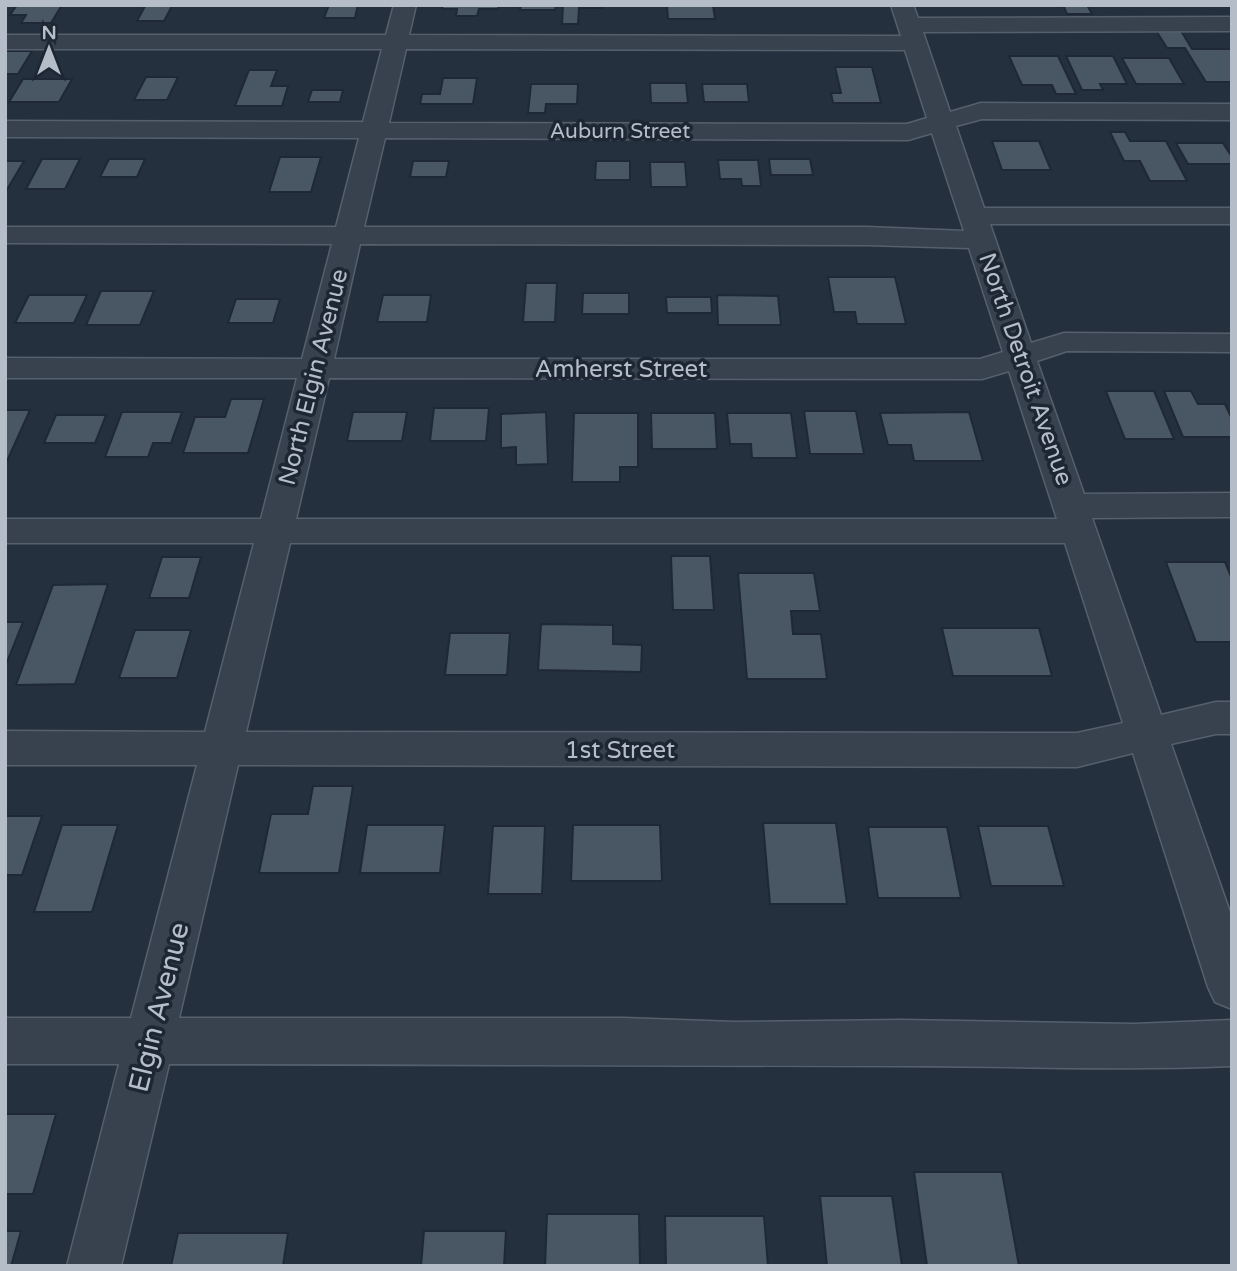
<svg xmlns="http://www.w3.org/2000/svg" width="1237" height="1271" viewBox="0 0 1237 1271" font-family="'Varela Round',sans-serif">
<rect width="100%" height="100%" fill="#24303e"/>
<g fill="#495664" stroke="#1f2935" stroke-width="2">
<path d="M17,5H62L51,23H21L26,15H10Z"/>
<path d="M329,5H358L355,18H324Z"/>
<path d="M443,5H499L498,9H479L477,16H456L457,9H442Z"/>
<path d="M521,5H556L555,10H520Z"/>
<path d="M563,5H602V8H579L578,24H562Z"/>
<path d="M667,5H713L715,19H668Z"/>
<path d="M1046,5H1087L1092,14H1067L1064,7Z"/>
<path d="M145,6H172L164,21H137Z"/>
<path d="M1155,29H1180L1192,49H1232V82H1206L1185,48H1167Z"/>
<path d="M5,51H32L18,74H5Z"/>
<path d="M1009,56H1058L1076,94H1056L1052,85H1022Z"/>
<path d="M1066,56H1113L1127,84H1100L1103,90H1082Z"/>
<path d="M1122,58H1169L1184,84H1136Z"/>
<path d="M835,67H872L881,103H833L831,93H841Z"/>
<path d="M249,70H277L271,86H288L282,106H235Z"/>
<path d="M146,77H178L167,100H134Z"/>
<path d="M443,78H477L473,104H420L422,94H440Z"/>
<path d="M23,79H72L59,102H9Z"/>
<path d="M650,83H686L688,103H651Z"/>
<path d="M531,84H578L577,104H546L545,113H528Z"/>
<path d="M702,84H747L749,102H704Z"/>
<path d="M312,90H343L340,102H308Z"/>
<path d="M1110,132H1125L1130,141H1166L1187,181H1150L1140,161H1124Z"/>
<path d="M992,141H1039L1051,170H1002Z"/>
<path d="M1176,143H1223L1232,157V164H1188Z"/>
<path d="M280,157H321L311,192H269Z"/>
<path d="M42,159H80L65,189H26Z"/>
<path d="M109,159H145L137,177H100Z"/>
<path d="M769,159H810L813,175H771Z"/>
<path d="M718,160H758L761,186H742L741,179H720Z"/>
<path d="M5,161H24L5,193Z"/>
<path d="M413,161H449L446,177H410Z"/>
<path d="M596,161H630V180H595Z"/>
<path d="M650,162H685L687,187H651Z"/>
<path d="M828,277H895L906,324H857L855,312H834Z"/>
<path d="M526,283H557L555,322H523Z"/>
<path d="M101,291H154L140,325H86Z"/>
<path d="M583,293H629V314H582Z"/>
<path d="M29,295H87L74,323H15Z"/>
<path d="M383,295H431L427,322H377Z"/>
<path d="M717,295L778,296L781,325H718Z"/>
<path d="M666,297H711L712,313H667Z"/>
<path d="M236,299H280L273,323H228Z"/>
<path d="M1106,391H1154L1174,439H1125Z"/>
<path d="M1164,391H1191L1198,404H1225L1232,419V437H1183Z"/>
<path d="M231,399H264L248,453H183L195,417H225Z"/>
<path d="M434,408H489L486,441H430Z"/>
<path d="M5,410H30L7,461H5Z"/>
<path d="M804,411H856L864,454H810Z"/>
<path d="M122,412H182L171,443H153L148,457H105Z"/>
<path d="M353,412H407L402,441H347Z"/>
<path d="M546,412L548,464L516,465V447L501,448V414Z"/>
<path d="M969,412L983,461H914L911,445H888L880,413Z"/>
<path d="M574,413H638V467H620V482H572Z"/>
<path d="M651,413H715L717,449H652Z"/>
<path d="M727,413H791L797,458H752L751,444H730Z"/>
<path d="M56,415H106L95,443H44Z"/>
<path d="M671,556H710L714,610H673Z"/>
<path d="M162,557H201L189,598H149Z"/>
<path d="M1166,562H1225L1232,579V642H1196Z"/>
<path d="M738,573H814L820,611H791L793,634H821L827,679H747Z"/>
<path d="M108,584L75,684L16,685L53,585Z"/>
<path d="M5,622H23L5,667Z"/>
<path d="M541,624L613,625V644L642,645L641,672L538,670Z"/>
<path d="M942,628H1039L1052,676H953Z"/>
<path d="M135,630H191L177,678H119Z"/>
<path d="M450,633H510L507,675H445Z"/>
<path d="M313,786H353L339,873H259L271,814H308Z"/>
<path d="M5,816H42L22,875H5Z"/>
<path d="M763,823H836L847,904H770Z"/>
<path d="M62,825H118L92,912H34Z"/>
<path d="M367,825H445L440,873H360Z"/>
<path d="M573,825H660L662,881H571Z"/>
<path d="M493,826H545L542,894H488Z"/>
<path d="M978,826H1048L1064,886H991Z"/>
<path d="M868,827H947L961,898H878Z"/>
<path d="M5,1114H56L33,1194H5Z"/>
<path d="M914,1172H1002L1019,1266H927Z"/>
<path d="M820,1196H892L902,1266H827Z"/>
<path d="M547,1214H639L640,1266H545Z"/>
<path d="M665,1216H764L768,1266H666Z"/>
<path d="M5,1231H21L11,1266H5Z"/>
<path d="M424,1231H506L504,1266H421Z"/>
<path d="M178,1233H288L283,1266H171Z"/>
</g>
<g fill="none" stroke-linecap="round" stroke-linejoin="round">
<g stroke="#56606c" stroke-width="3">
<path id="minor" d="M394,5H416L409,35L901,36L891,5H913L918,18L1232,17V31L923,32L950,112L981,103L1232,104V120L982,119L956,126L984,208H1232V224H990L1031,343L1064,333L1232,334V352L1067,351L1037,361L1084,494L1232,493V517L1092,518L1161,715L1216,702H1232V734H1216L1171,744L1232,918V1009L1215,1002L1208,987L1133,753L1077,767L238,765L179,1018H624L734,1022L902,1020L1134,1024L1232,1020V1066C1121,1071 1011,1066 901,1066C657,1066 413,1064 169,1064L121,1266H67L119,1064H5V1018H131L197,765H5V731L205,732L254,543H5V519H261L297,378H5V358L302,359L332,244L5,243V227H336L359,138L5,137V121L363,122L382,49H5V35H386ZM406,49L905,50L927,118L907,124L389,123ZM932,133L964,231L867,227H364L385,138L908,140ZM360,244L867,245L969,248L1003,352L980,359H334ZM1009,371L1057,519H296L329,378L982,379ZM290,543H1065L1123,723L1077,733L246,732Z"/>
</g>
<use href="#minor" fill="#38424e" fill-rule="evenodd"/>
</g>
<g text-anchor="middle" stroke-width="7" stroke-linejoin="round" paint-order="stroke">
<g font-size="21" fill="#b5bdc9" stroke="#1d2733">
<text x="620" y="138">Auburn Street</text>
</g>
<g font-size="24" fill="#b5bdc9" stroke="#1d2733">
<text x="621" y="377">Amherst Street</text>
<text transform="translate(1026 369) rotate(71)" y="8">North Detroit Avenue</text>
<text transform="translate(313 377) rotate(-76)" y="8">North Elgin Avenue</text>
<text x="620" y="758">1st Street</text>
</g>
<g font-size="28" fill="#b5bdc9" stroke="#1d2733">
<text transform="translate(158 1007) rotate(-76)" y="10">Elgin Avenue</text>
</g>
</g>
<rect width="1237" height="1271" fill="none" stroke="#b5bdc9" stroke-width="14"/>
<g transform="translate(49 49)" stroke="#1d2733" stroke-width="5" paint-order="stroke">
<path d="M0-5L12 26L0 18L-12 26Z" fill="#b5bdc9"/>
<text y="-10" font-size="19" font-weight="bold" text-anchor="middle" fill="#b5bdc9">N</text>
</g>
</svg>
